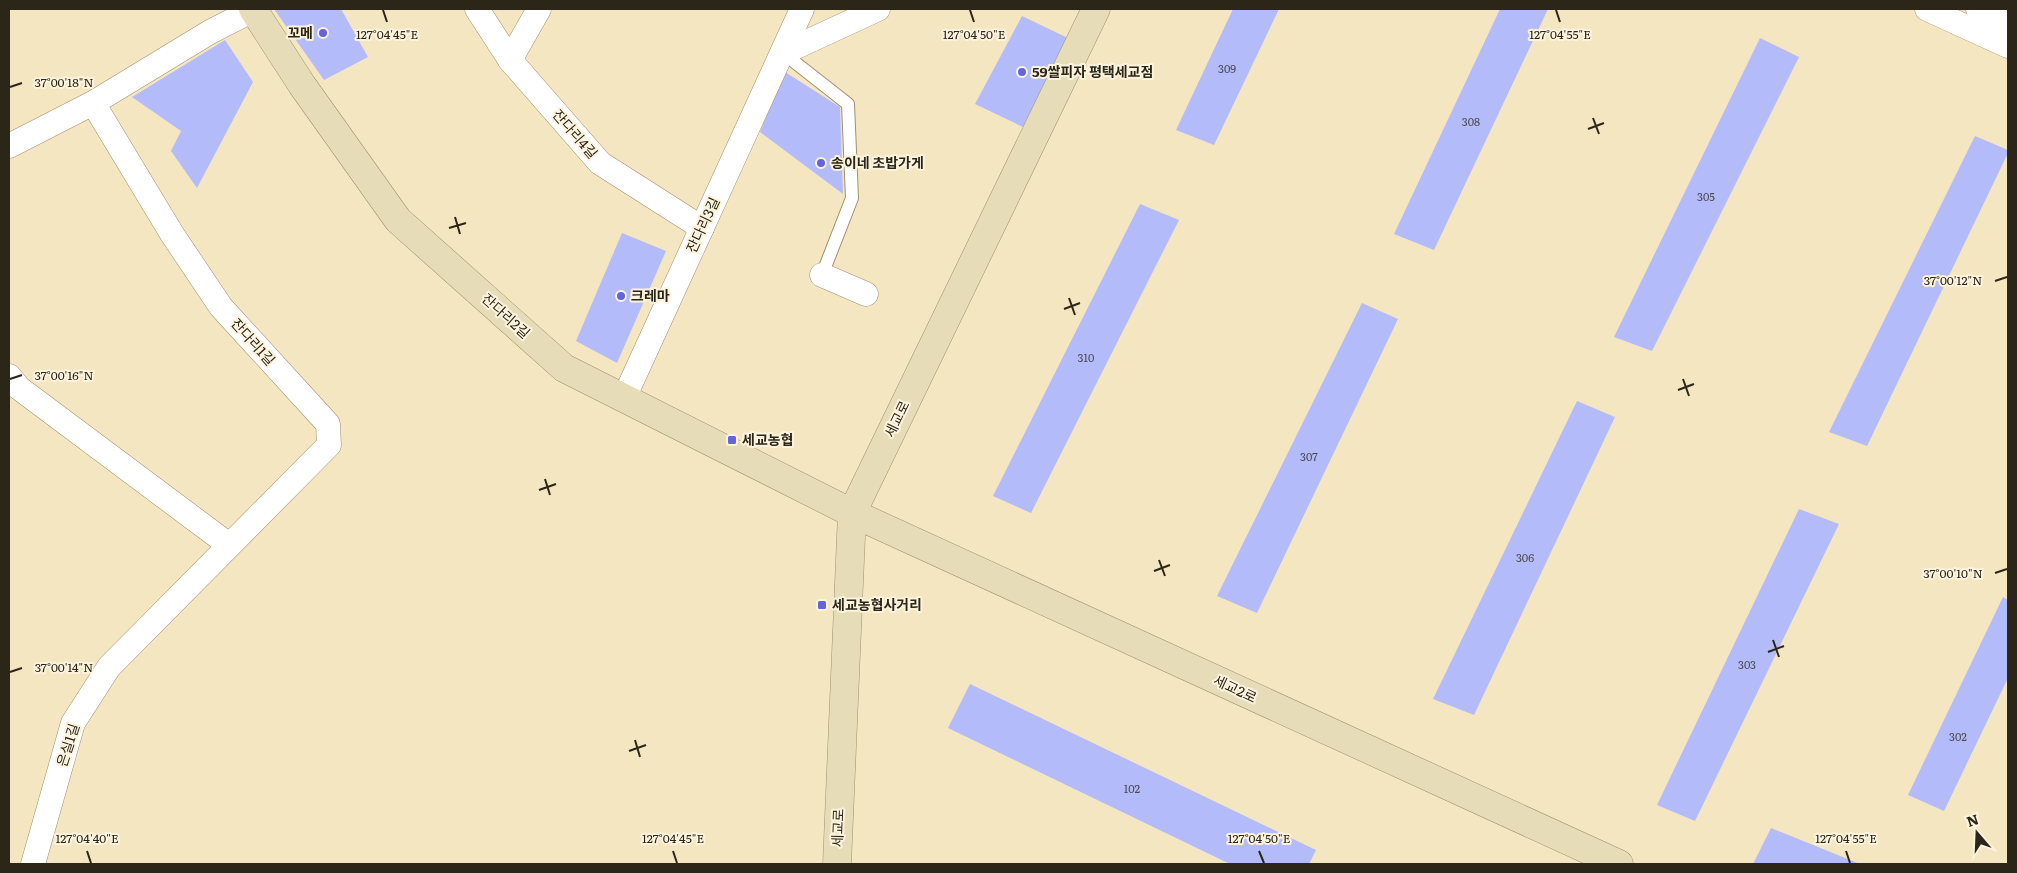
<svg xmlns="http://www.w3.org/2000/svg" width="2017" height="873" viewBox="0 0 2017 873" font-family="Literata,'Noto Sans KR',serif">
<rect width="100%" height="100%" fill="#f5e6c2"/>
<g fill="#b4bbfa">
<path d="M274,9H341L368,57L324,80Z"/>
<path d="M1233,9H1279L1214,145L1176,130Z"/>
<path d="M1500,9H1548L1434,250L1394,234Z"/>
<path d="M1022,16L1070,39L1023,127L975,104Z"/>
<path d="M1760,38L1799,57L1652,351L1614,337Z"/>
<path d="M225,40L253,82L197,188L171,151L181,131L132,97Z"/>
<path d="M785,72L840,107L843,194L760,132Z"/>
<path d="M1975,136L2008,150V153L1867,446L1829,432Z"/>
<path d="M1140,204L1179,220L1031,513L993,496Z"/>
<path d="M622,233L666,251L617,363L576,341Z"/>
<path d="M1362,303L1398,319L1257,613L1217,596Z"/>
<path d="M1577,401L1615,417L1474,715L1433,699Z"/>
<path d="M1799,509L1839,524L1695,821L1657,805Z"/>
<path d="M2003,597L2008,600V678L1944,811L1908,795Z"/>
<path d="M970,684L1316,850L1309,864H1230L948,728Z"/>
<path d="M1771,828L1860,864H1753Z"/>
</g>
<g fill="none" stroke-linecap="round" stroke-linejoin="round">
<g stroke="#9f9170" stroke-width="14">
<path id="lane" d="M783,53L848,104L852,198L822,275"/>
</g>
<g stroke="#9f9170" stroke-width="25">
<g id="street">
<path d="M477,9L510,60L600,163L702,228"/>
<path d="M1927,9L2008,46"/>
<path d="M1978,9L2008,23"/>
<path d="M783,53L878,9"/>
<path d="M510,60L539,9"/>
<path d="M9,146L93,103L210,32L255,9"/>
<path d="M822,275L866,294"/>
<path d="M9,376L19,388L229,545"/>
<path d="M624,398L802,9"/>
<path d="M33,864L73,723L109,667L329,445L328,424L221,307L172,234L93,103"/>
</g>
</g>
<g stroke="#9f9170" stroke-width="29">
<g id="secondary">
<path d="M253,9L302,85L398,220L564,368L852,513L1619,864"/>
<path d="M837,864L852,513L1096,9"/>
</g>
</g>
<use href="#lane" stroke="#fff" stroke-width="12"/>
<use href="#street" stroke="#fff" stroke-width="24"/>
<use href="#secondary" stroke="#e7dcb8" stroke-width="28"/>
</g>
<path fill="none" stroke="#2b2618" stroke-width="2" d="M383,10L387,22M970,10L974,22M1556,10L1560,22M10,87L22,83M1593,118L1599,134M1588,129L1604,123M455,217L460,234M449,228L466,223M1995,281L2007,277M1069,298L1075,315M1064,309L1080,303M10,379L22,375M1683,379L1689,396M1678,390L1694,384M545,479L550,495M539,490L556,484M1159,560L1165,576M1154,571L1170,565M1995,573L2007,569M1773,640L1779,657M1768,652L1784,646M10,672L22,668M635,740L640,757M629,751L646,745M87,851L91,863M673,851L677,863M1259,851L1264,863M1846,851L1850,863"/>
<g fill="#6464dd" stroke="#fcf3de" stroke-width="2">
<circle cx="323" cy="33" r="5"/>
<circle cx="1022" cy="72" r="5"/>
<circle cx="821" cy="163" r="5"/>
<circle cx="621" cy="296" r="5"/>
<rect x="727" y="435" width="10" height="10" rx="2.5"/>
<rect x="817" y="600" width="10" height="10" rx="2.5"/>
</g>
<g text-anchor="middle" stroke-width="4" stroke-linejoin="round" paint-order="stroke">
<g font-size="11" fill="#4d4b50">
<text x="1227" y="73">309</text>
<text x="1471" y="126">308</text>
<text x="1706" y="201">305</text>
<text x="1086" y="362">310</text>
<text x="1309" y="461">307</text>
<text x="1525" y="562">306</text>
<text x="1747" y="669">303</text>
<text x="1958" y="741">302</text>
<text x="1132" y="793">102</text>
</g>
<g font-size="14" font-weight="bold" fill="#2b2618" stroke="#fcf3de" text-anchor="start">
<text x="313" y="38" text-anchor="end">꼬메</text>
<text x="1032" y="77">59쌀피자 평택세교점</text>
<text x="831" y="168">송이네 초밥가게</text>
<text x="631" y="301">크레마</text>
<text x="742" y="445">세교농협</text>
<text x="832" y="610">세교농협사거리</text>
</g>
<g font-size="14" fill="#2b2618" stroke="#fcf3de">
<text transform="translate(575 134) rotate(49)" y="5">잔다리4길</text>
<text transform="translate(703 225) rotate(-65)" y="5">잔다리3길</text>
<text transform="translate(506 316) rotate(42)" y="5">잔다리2길</text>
<text transform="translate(253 342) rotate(48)" y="5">잔다리1길</text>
<text transform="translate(897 419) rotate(-64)" y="5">세교로</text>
<text transform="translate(1235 689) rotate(25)" y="5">세교2로</text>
<text transform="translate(68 745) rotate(-72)" y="5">은실1길</text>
<text transform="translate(838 828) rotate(-88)" y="5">세교로</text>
</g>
</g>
<g font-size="12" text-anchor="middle" fill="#2b2618" stroke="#fcf3de" stroke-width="4" stroke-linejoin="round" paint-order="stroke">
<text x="387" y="39">127°04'45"E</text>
<text x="974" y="39">127°04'50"E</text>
<text x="1560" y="39">127°04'55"E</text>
<text x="64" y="87">37°00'18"N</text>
<text x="1953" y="285">37°00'12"N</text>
<text x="64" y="380">37°00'16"N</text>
<text x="1953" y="578">37°00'10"N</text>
<text x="64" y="672">37°00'14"N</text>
<text x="87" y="843">127°04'40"E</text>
<text x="673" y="843">127°04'45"E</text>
<text x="1259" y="843">127°04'50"E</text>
<text x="1846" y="843">127°04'55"E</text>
</g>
<rect width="2017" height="873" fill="none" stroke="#2b2618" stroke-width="20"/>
<g transform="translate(1977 833) rotate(341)" stroke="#fcf3de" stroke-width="4" paint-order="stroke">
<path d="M0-4L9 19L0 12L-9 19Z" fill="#2b2618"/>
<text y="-8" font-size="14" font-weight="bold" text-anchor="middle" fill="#2b2618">N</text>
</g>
</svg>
